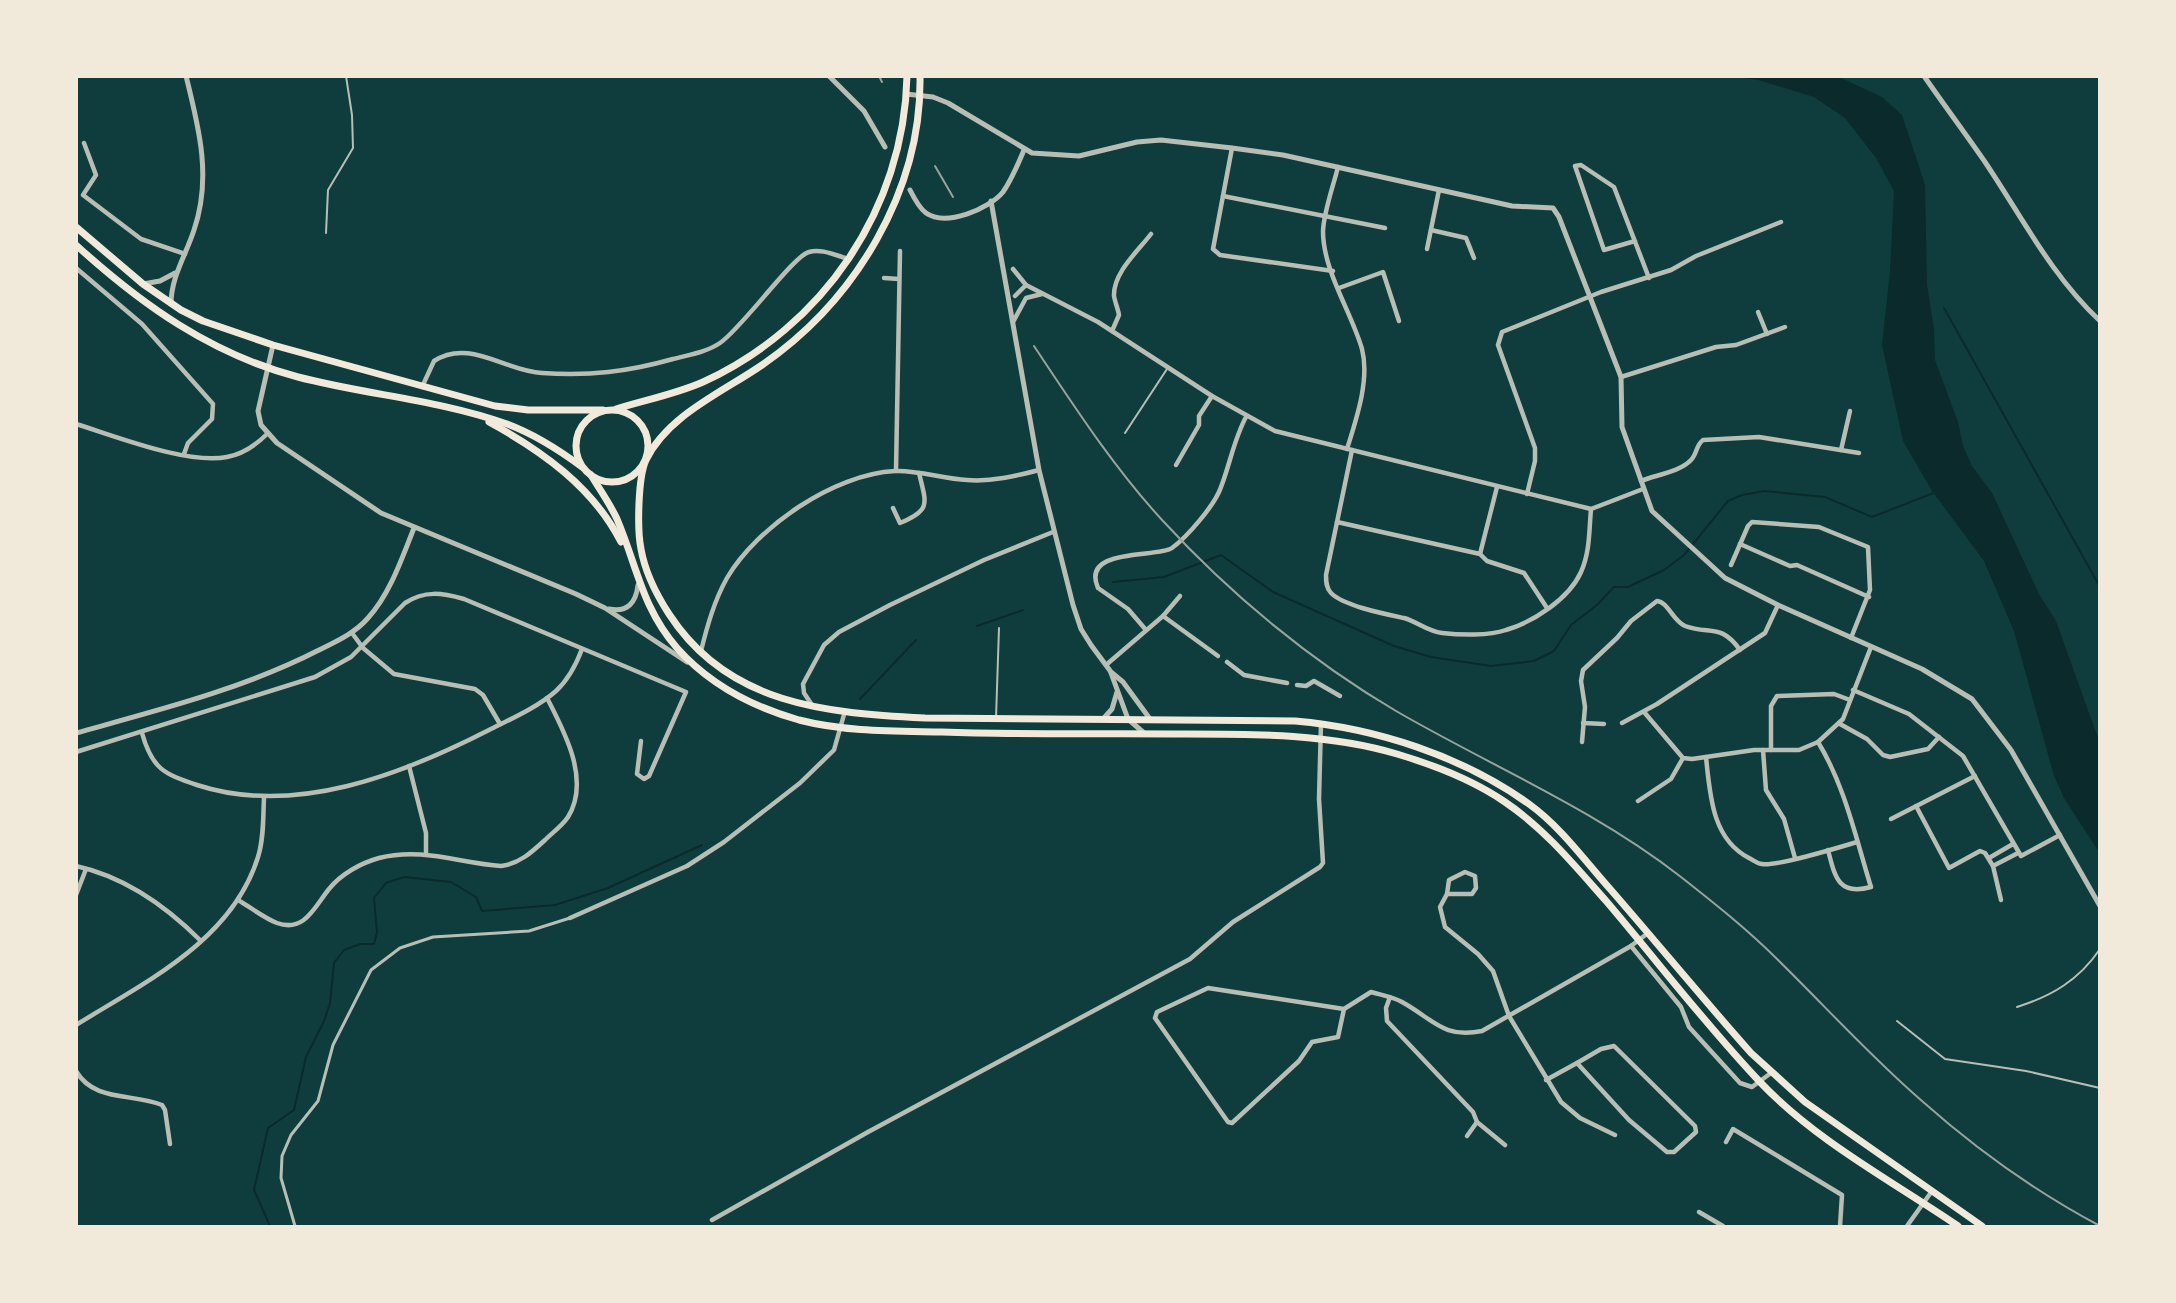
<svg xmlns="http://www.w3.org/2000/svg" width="2176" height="1303" viewBox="0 0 2176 1303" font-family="Spectral,serif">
<rect width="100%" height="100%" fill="#0f3d3e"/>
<path fill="#0a2a2b" d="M1737,77H1839L1882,97L1902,115L1925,185L1927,285L1934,329L1935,360L1958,422L1963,446L1972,466L1992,493L2039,594L2056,621L2099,741V852L2064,798L2054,776L2014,631L1984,561L1932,491L1903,441L1882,345L1890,271L1894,191L1876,158L1845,118L1814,97L1758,80Z"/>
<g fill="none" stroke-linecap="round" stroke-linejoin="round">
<g stroke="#0a2a2b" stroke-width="2">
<path d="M1944,308L2100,587"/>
<path d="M1113,582L1164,577L1221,555L1273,592L1394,646L1431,657L1491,666L1534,661L1554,651L1571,625L1597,605L1614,587H1628L1664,570L1684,555L1728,501L1742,495L1764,491L1825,497L1872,517L1936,492"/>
<path d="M977,626L1023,610"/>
<path d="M860,699L916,640"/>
<path d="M270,1226L254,1190L268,1128L294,1110L306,1057L324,1021L330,1003L334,963L344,950L360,944H374L377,932L374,898L386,883L404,877L451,882L476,897L482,911L555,905L608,888L702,845"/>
</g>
<g stroke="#b8beb3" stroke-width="2">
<path d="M326,233L328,190L353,148L352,115L346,76"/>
<path d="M1125,433L1167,369"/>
<path d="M996,718L999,628"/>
<path d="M2017,1007C2052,996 2079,980 2100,949"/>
<path d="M1897,1021L1945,1059L2026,1071L2100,1088"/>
</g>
<path stroke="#b8beb3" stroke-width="3" d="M295,1226L281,1178L282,1156L291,1135L318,1101L333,1045L371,970L400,948L433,937L529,931L570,918"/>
<g stroke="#b8beb3" stroke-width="4.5">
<path d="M84,143L96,175L83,195L141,239L185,254"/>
<path d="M1232,148L1213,249L1220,255L1333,271"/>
<path d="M1338,167C1333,187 1324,211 1323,231C1323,271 1351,311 1362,349C1370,380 1356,420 1347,449"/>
<path d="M1223,196L1385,228"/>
<path d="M1431,230L1466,238L1474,258"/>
<path d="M1635,241L1604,250L1575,166L1581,165L1614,187L1649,278"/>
<path d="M1427,249L1439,190"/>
<path d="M76,268L142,324L213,404L212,419L188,443L184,454"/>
<path d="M1013,269L1026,285L1098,322L1212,396L1275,431L1591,509L1643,489"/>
<path d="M884,278L899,279"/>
<path d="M1339,288L1383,272L1399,321"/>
<path d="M1015,296L1026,285"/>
<path d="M1758,312L1767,334"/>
<path d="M1013,322L1026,298L1042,294"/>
<path d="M1112,331L1119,315C1118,309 1115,302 1114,296C1113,273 1138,251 1151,234"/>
<path d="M1621,377L1716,347L1736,345L1785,327"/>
<path d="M422,387L434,361C469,338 505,371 542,373C590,376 627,372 673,359C688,355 707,352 720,343C743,327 793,256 809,252C821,248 837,256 849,259"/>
<path d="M76,424C115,436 188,465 227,457C243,454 256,445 267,434"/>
<path d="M1352,450L1326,575C1326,581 1326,588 1331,593C1344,606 1385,614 1404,618C1418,622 1427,631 1442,633C1460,635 1489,636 1506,630C1533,622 1569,599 1581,572C1590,552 1589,531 1591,509"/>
<path d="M1841,450L1850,411"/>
<path d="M1176,465L1199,425V416L1212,396"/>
<path d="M896,471L900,251"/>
<path d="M1641,481C1655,475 1680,472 1691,460C1697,454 1696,445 1703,440L1759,437L1859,453"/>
<path d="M1527,494L1535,461V448L1498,345L1502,332L1601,292L1671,270L1696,256L1781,222"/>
<path d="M893,508L900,523C932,510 926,503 919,473"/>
<path d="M1337,522L1480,554L1487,561L1524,573L1547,608"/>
<path d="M1740,544L1790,566L1797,565L1869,597"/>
<path d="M1480,554L1497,487"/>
<path d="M1731,565L1748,526L1752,522L1819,527L1868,547L1870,590L1851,638"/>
<path d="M1163,616L1218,656"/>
<path d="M1146,630L1128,609L1098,588C1080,547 1158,558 1172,548C1187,537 1215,505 1221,487C1230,464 1234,439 1246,417"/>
<path d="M352,633L363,648L394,674L475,689L483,695L500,724"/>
<path d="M701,651C707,627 714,601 727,578C757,527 834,474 895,471C919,470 943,479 967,480C991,482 1016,476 1039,470"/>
<path d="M1227,662L1244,675L1287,683"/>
<path d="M1106,665L1163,616L1180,596"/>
<path d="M1297,685L1306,686L1314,681L1340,696"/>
<path d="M1853,690L1909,714L1963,756L2021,856L2060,835"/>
<path d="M812,705L804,693L803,684L824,645L839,632L890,605L984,560L1053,532"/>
<path d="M1644,712L1683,758L1692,759L1754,750H1799L1818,742L1843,719L1871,647"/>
<path d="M1583,723L1604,724"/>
<path d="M1622,723L1657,704L1765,633L1778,605"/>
<path d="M1840,724L1867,739L1883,755L1890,757L1928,749L1939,737"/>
<path d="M142,733C152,769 164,774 197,785C295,817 403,774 489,730C511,719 538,707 556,691C569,679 576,665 582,649"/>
<path d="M1582,742L1585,707L1581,681L1583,670L1617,638L1631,621L1657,601C1668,602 1673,621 1685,626C1710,635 1721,623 1740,650"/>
<path d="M1818,742C1845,786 1856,839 1871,887C1838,896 1835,877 1828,850"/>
<path d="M1763,750L1766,790L1784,819L1795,858"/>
<path d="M1771,750V706L1777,696L1834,694L1850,700"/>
<path d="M76,752L315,677L351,657L405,603C425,590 442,593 464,599L686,692L649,776L644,779L637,774L641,741"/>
<path d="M1706,757C1710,795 1712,839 1749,858C1753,860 1758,864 1762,864C1776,867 1840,847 1857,842"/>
<path d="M409,766L426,833V853"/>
<path d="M1638,801L1671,779L1683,758"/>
<path d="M1916,806L1949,868L1980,851L1985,853L1993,866"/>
<path d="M1891,819L1975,776"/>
<path d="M1989,858L2013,844"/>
<path d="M76,866C126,877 166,906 201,941"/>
<path d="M1465,872L1475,876L1476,888L1472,894H1447L1449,880Z"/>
<path d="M1447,894L1440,907L1445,927L1478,954L1493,971L1509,1016L1561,1102L1580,1118L1615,1135"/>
<path d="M76,895L86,869"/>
<path d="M238,900C250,907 264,918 277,923C305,933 315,906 329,889C341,874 361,863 379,858C422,847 459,863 501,866C519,864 532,852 545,840C552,833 562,826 568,817C591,780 564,731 547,698"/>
<path d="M2001,900L1993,866L2018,853"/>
<path d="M570,918L687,866L724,842L800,783L834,750L845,711"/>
<path d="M1631,946L1681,1007L1689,1027L1740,1083L1752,1087L1771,1073"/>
<path d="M1390,997L1386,1008L1387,1021L1473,1112L1477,1122L1505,1145"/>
<path d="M1344,1009L1208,988L1157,1012L1155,1018L1228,1122L1232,1123L1299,1061L1312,1042L1338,1037L1344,1009L1371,992C1381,995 1393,997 1402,1002C1433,1019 1443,1039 1482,1031L1631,946L1648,933"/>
<path d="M76,1025C145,982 232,941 258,857C264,838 263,817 264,798"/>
<path d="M1614,1046L1695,1126L1696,1132L1674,1152H1667L1629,1120L1577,1063L1601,1049Z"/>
<path d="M76,1071C94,1102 132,1093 162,1105L165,1110L170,1144"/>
<path d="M1546,1080L1577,1063"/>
<path d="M1467,1136L1477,1122"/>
<path d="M1726,1142L1733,1129L1842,1195L1840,1226"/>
<path d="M1699,1212L1723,1226"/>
<path d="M712,1220L868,1132L1190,959L1233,922L1320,867L1323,863L1319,799L1321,723"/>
<path d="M1907,1226L1932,1191"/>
</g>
<g stroke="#b8beb3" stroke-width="5">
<path d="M829,76L864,111L885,147"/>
<path d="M1924,76C1944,105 1965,133 1985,162C2022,217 2051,275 2100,321"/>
<path d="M906,94L933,97L948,103L1032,153L1079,156L1137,142L1161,140L1232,148L1283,155L1512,206L1553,208L1559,217L1621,377L1622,427L1652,511L1725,578L1778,605L1922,669L1972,699L2011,750L2100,906"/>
<path d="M910,190C914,198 919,208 926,213C946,227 989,209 1003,192C1012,179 1018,164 1024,150"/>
<path d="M991,201L1039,470L1073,605L1081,629L1091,645L1111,672L1123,682L1150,719"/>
<path d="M143,284L160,281L175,273"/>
<path d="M171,304C171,277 186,255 194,230C212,178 199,128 186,76"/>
<path d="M273,345L258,411L261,425L277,443L381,513L576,594L605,608L687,662"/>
<path d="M609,609C628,613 636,602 638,585"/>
<path d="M1111,673L1128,719L1144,733"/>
<path d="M1103,719L1112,709L1117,692"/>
<path d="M76,733C159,710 243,689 319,650C337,641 355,633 368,618C390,594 402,558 414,528"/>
</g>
<g stroke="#f1e9da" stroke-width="7">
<path d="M920,76C922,191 855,301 762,365C723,392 668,415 646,460C638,477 637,529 641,549C645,572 656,594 669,614C728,705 826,713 925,718L1295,721C1376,728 1462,756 1529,804C1561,827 1585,861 1611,890C1658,944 1703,999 1751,1053L1805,1102L1982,1226"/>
<path d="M76,227L143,284L181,310L203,321L273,345L495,406L528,410H603"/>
<path d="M76,245C142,305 211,354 298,377C367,395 440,400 507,424C534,434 559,450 582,467"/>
<path d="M616,409C645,400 676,394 703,382C823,327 904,209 907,76"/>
<circle cx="612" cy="446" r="36"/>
<path d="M489,422C542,451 593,487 621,542"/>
<path d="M591,475C600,490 610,504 617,519C637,566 642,608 677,648C709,684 753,707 799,720C846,732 894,731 942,732C1024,735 1105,733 1187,734C1257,734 1330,734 1397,754C1434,765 1473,780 1505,802C1545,829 1575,866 1607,902C1658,962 1706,1025 1760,1082C1816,1141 1892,1181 1958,1226"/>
</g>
<g stroke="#97a49c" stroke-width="2">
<path d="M879,76L882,82"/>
<path d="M935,166L953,197"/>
<path d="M1034,346C1074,406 1114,468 1163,521C1230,594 1311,661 1396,711C1491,766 1594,809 1681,877C1714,903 1747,929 1777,959C1825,1006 1871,1057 1922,1101C1976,1149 2036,1192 2100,1226"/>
</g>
</g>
<rect width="2176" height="1303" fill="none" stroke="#f1e9da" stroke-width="156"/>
</svg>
